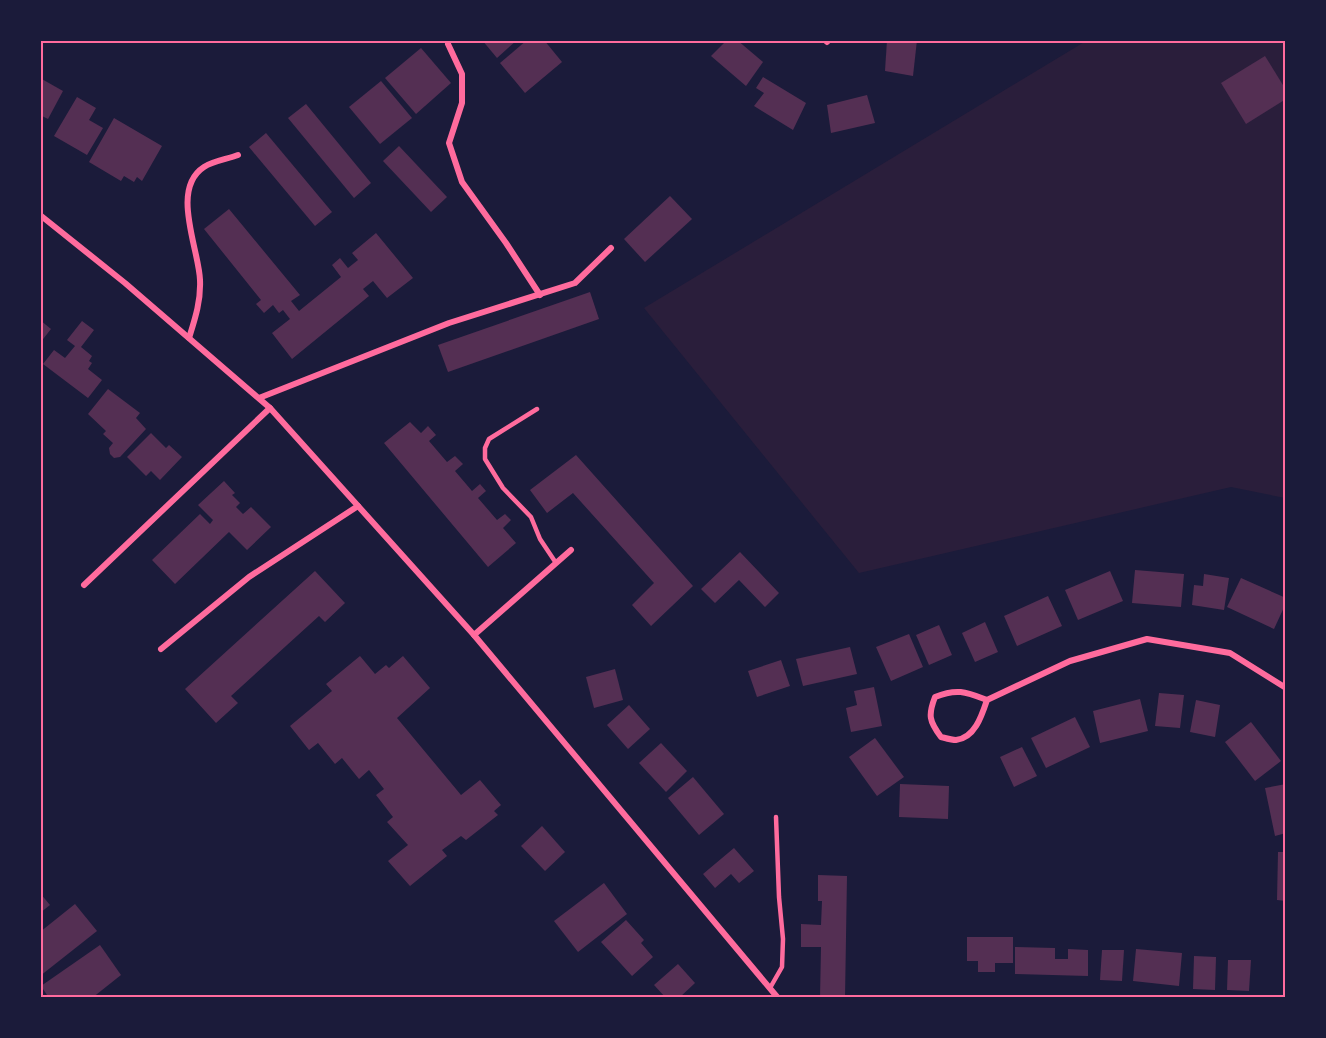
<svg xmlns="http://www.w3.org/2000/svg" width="1326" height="1038" viewBox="0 0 1326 1038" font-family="'Golos Text',sans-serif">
<rect width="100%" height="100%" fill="#1b1b3a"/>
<path fill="#2a1e3b" d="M1086,41H1285V498L1231,487L859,573L644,308Z"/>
<g fill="#542f53">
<path d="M482,40H517L497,58Z"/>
<path d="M527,40H544L562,62L525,93L500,63Z"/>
<path d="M727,40H737L763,62L746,86L711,56Z"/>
<path d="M887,40H917L913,76L885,71Z"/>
<path d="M421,48L451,83L416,114L385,78Z"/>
<path d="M1265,56L1286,90V99L1246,124L1221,83Z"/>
<path d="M763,77L806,103L793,130L754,106L764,93L756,88Z"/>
<path d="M40,78L63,91L48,119L40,115Z"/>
<path d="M381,81L412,118L380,144L349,107Z"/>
<path d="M867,95L875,123L831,133L827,105Z"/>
<path d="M77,97L96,108L89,120L103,128L87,155L54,136Z"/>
<path d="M306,104L371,183L354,198L288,118Z"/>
<path d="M114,118L162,146L142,181L137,177L134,182L124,176L121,181L89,162Z"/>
<path d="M266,133L332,212L315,226L249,147Z"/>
<path d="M399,146L447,197L431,212L383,161Z"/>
<path d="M670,196L692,219L645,262L624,239Z"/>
<path d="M229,209L300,295L291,301L299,311L341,277L332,265L340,258L348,268L358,260L352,253L376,233L413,278L387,298L373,281L363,289L369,296L292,359L272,333L290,319L283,310L279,313L273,305L264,313L256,304L261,300L204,229Z"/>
<path d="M590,292L599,319L448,372L438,345Z"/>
<path d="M40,320L51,329L40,343Z"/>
<path d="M82,321L94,330L81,347L92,356L89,361L92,363L88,369L102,380L88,398L43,364L54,350L65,358L75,346L67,340Z"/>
<path d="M108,389L140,413L136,418L146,429L120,457L114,458L110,454L109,448L113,443L103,434L106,431L88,414Z"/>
<path d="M410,422L421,433L428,426L436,435L429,441L447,462L455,456L463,464L455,471L472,491L480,484L486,491L478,498L497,520L505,514L511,520L503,528L516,543L488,567L384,443Z"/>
<path d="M151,433L166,448L169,445L182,457L160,480L151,471L146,476L127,457Z"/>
<path d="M576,455L693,586L651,626L632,605L654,583L573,493L547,513L530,490Z"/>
<path d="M224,481L235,493L232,495L240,503L236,507L243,514L251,507L271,527L247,550L229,532L175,584L152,560L200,514L210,524L213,520L198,505Z"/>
<path d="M740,552L779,593L765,607L739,580L715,603L701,589Z"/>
<path d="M1135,570L1184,574L1181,607L1132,603Z"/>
<path d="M315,571L345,603L325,622L319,616L231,696L238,703L216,723L185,689Z"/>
<path d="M1110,571L1123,601L1078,620L1065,590Z"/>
<path d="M1204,574L1229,578L1224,610L1192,605L1194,585L1203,586Z"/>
<path d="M1241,578L1286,598V603L1274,629L1227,607Z"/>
<path d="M1048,596L1062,626L1017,646L1004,616Z"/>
<path d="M985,622L998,652L975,662L962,633Z"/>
<path d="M939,625L952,655L929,665L916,635Z"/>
<path d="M909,634L923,667L891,681L876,647Z"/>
<path d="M850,647L857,674L803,686L796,659Z"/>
<path d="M360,656L375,674L386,665L389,668L403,656L430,688L397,718L461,795L480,780L501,805L494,811L498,815L466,840L461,836L442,850L447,856L410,886L388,861L408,845L387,822L393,817L376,795L384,789L369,770L359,779L342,758L335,764L318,743L309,750L290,726L332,691L326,684Z"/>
<path d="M781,660L790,686L757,697L748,671Z"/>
<path d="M615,669L623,700L594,708L586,677Z"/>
<path d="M874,687L882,726L851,732L846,708L857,705L854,691Z"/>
<path d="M1159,693L1184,695L1180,728L1155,726Z"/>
<path d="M1140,699L1148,731L1100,743L1093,711Z"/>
<path d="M1196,700L1220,705L1215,737L1190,732Z"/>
<path d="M629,705L650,729L628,749L607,725Z"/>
<path d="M1075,717L1090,747L1046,768L1031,738Z"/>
<path d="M1251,722L1281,761L1255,781L1225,742Z"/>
<path d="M875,738L904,777L877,796L849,757Z"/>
<path d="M661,743L687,771L666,792L639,763Z"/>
<path d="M1022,747L1037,776L1014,787L1000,757Z"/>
<path d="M693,777L724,814L699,835L668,798Z"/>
<path d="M900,784L949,786L948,819L899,817Z"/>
<path d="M1286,784V833L1275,836L1265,788Z"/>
<path d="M542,826L565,852L545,871L521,846Z"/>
<path d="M734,848L754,871L739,883L731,874L715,888L703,874Z"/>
<path d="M1278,852H1286V901L1277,900Z"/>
<path d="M818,875L847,876L845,998H820L821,947H801V924L821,925L822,901H818Z"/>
<path d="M604,883L627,914L578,952L554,921Z"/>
<path d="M40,893L50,905L40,913Z"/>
<path d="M75,904L97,931L40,976V932Z"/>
<path d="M626,920L644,940L641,943L653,957L632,976L601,942Z"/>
<path d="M967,937H1013V963H995V972H978V961H967Z"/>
<path d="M100,945L121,975L92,998H49L41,986Z"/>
<path d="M1015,947L1055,948V959H1068V949L1088,950V976L1015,974Z"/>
<path d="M1136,949L1182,953L1179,986L1133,981Z"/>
<path d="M1102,950H1124L1122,981L1100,980Z"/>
<path d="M1194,956L1216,957L1215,990L1193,989Z"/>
<path d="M1228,960H1251L1249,991L1227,990Z"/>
<path d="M678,964L695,983L679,998H666L654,985Z"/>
</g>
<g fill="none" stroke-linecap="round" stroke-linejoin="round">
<g stroke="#ff6b9d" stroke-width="4.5">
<path d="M537,409L489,439L485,448V459L503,488L531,517L540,539L556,563"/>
<path d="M770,988L782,967L783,939L779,897L776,817"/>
</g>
<g stroke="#ff6b9d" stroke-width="6">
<path d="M825,40L827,42"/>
<path d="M448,44L462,74V103L449,143L462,182L506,243L540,295"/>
<path d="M40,215L125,283L270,408L474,635L778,998"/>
<path d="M189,338C195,319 201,301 200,280C199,249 170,189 204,167C213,161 228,159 238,155"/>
<path d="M259,398L449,323L575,283L611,248"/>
<path d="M84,585L270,408"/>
<path d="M474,635L571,550"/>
<path d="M161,649L249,577L358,506"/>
<path d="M987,700C966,692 957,688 935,697C928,715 929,721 941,737C945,738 952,740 956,740C975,738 982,715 987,700L1070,661L1147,639L1230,653L1286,688"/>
</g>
</g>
<rect width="1326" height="1038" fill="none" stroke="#1b1b3a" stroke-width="84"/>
<rect x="42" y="42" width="1242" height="954" fill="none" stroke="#ff6b9d" stroke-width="2"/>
</svg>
